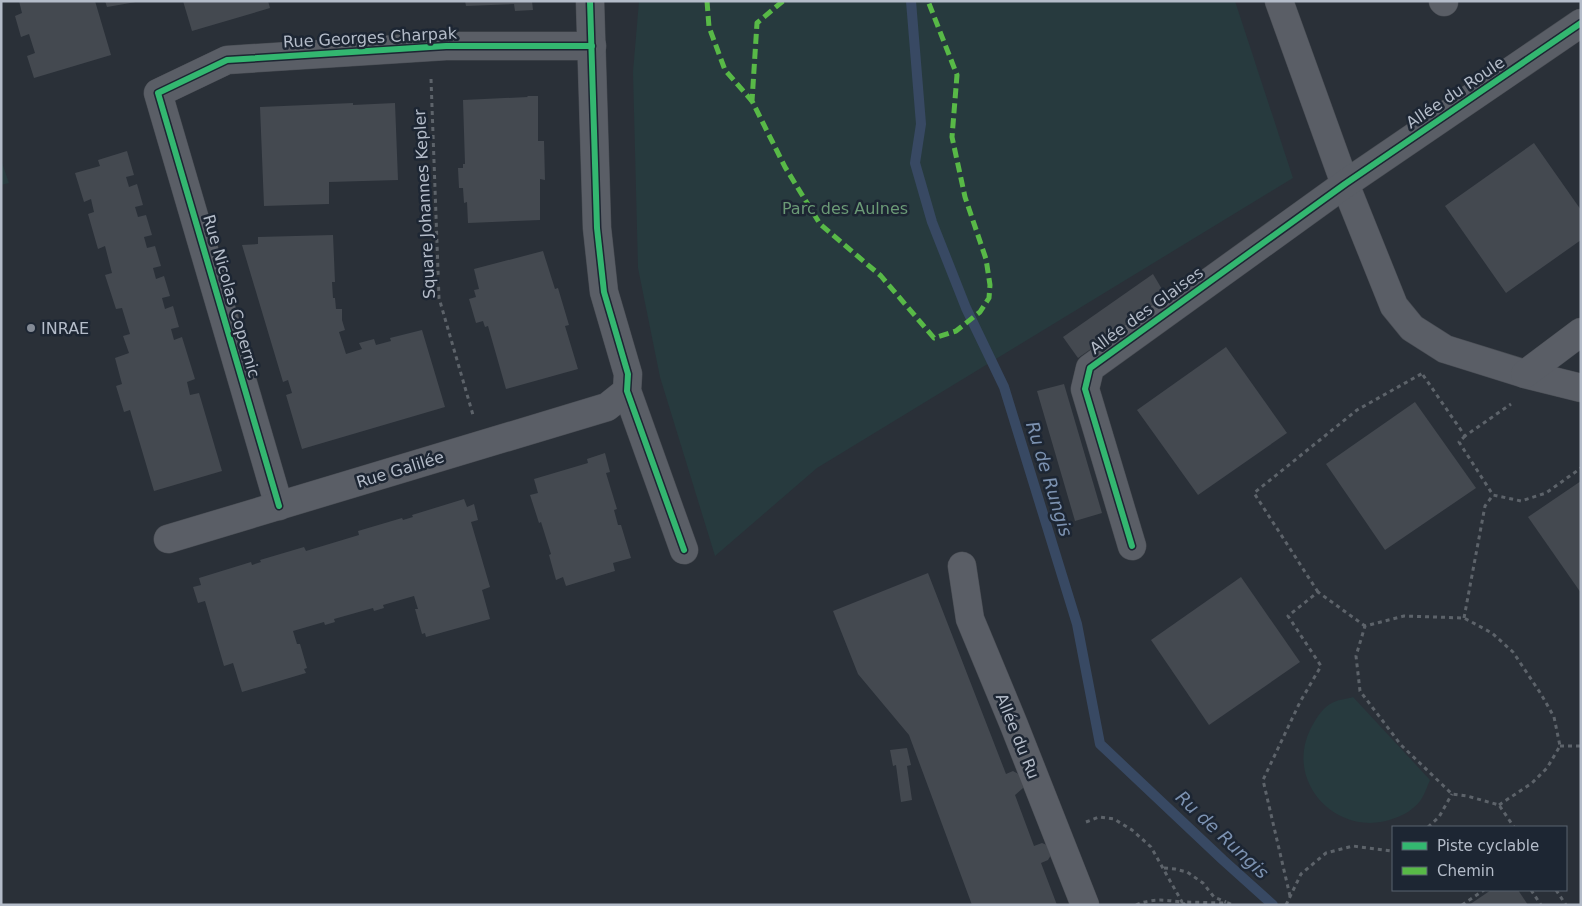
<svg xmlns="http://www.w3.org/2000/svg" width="1582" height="906" viewBox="0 0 1582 906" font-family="'DejaVu Sans',sans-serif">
<rect width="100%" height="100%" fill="#2a3038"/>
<g fill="#273a3e">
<path d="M639,1H1235L1293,178L817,468L715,556L660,377L638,268L633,72Z"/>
<path d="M1,160L9,183L1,185Z"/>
<path d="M1353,697L1430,780C1427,787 1424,796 1420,801C1414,809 1404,815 1395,818C1340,840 1284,784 1310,730C1315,720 1323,706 1334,702C1340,699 1347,699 1353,697Z"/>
</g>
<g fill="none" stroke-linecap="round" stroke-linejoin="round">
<path stroke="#384963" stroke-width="10" d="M911,1L921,124L915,163L932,222L966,308L1004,387L1077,624L1100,744L1223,860L1273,905"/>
</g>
<g fill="#444950">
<path d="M19,1H95L111,55L34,78L27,56L35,53L29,34L21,37L15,16L22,13Z"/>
<path d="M105,1H135L136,2L107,7Z"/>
<path d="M183,1H268L270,8L192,31Z"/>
<path d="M465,1H532L533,10L515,11L514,4L466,6Z"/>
<path d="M527,96H538V141H544L545,180L540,179V220L468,223L467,202L464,203L463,188H459L458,168H463V164H465L463,100L528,97Z"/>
<path d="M353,103V105L395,103L398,180L329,182V204L264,206L260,107Z"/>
<path d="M1534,143L1581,210V240L1506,293L1445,206Z"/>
<path d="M127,151L134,175L126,177L129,187L137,184L143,205L135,207L138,217L146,215L152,235L144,237L147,248L155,246L161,266L153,268L156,279L164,276L170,296L162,298L165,309L173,306L179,327L171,329L174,340L182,337L195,379L187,382L190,395L199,393L222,471L154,491L130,410L124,412L116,386L122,384L115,358L129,353L123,336L130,334L122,308L116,309L105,275L112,273L105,246L98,249L88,214L94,212L91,199L84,202L75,173L100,166L98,160Z"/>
<path d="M333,235L335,282H332L333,298H335L336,309H342V320L345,330L339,332L346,354L362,349L359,343L374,339L376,345L391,341L390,338L422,330L445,407L302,449L286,395L292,393L288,380L283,382L242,245L258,244V237Z"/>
<path d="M543,251L555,289L558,288L569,325L565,326L578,369L506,389L488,326L485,327L483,321L476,323L469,299L476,297L474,290L479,289L474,269Z"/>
<path d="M1153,274L1166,296L1078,358L1063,337Z"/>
<path d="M1226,347L1287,433L1198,495L1137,410Z"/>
<path d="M1064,384L1102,513L1075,521L1037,391Z"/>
<path d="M1415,402L1476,488L1385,550L1326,464Z"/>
<path d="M605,453L610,472L606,473L617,509L614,510L618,525H621L631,558L613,563L615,571L566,586L563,577L556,580L549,555L551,554L541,522L539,523L530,495L538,493L534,479L588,463L587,459Z"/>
<path d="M1581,481V593L1528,517Z"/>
<path d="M464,499L467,507L474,504L478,520L471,522L490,587L482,590L490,619L426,637L425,633L422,634L415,609H418L414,596L383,605L384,608L374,611L373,608L334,619L335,622L325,625L324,622L293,631L297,644H300L307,668L304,669L306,673L242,692L233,663L224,666L205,601L198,603L193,587L201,585L199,578L251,562L252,565L261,562L260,560L304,547L306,551L359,535L358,531L402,518L403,520L413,517L412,515Z"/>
<path d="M928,573L1006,774L1013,771L1022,776L1023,788L1015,795L1034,846L1042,843L1047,845L1051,855L1048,860L1041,863L1057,905H972L909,735L858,674L833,611Z"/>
<path d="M1241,577L1300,662L1209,725L1151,640Z"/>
<path d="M907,748L911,765L907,766L912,800L901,802L896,765L893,766L890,750Z"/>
<path d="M1491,890H1518L1528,905H1469Z"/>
</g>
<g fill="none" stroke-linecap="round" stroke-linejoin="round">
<g stroke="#484c53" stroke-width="29">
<g id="minor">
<path d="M590,1L597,228L604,292L628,374L627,391L684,550"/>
<path d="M1279,1L1345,184L1394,306L1412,328L1445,349L1525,374L1581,388"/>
<path d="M1443,1L1444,2"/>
<path d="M1525,374L1581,332"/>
<path d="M279,506L158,93L227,60L446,46H592"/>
<path d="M168,539L607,407L627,391"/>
<path d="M1132,546L1085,389L1090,368L1345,184L1581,23"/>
<path d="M962,566L970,619L1014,725L1085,905"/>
</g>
</g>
<g stroke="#5d636a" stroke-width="3" stroke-dasharray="4 4" stroke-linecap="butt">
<path d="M431,79L439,298L473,415"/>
<path d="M1423,375L1465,436L1511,404"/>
<path d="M1465,436L1459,442L1493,495L1521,501L1546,493L1581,468"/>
<path d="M1318,592L1254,493L1357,410L1423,373"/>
<path d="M1464,618L1485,506L1493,495"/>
<path d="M1560,746H1581"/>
<path d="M1499,805L1532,783L1547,768L1560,746L1554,717L1541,694L1513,652L1492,633L1464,618L1404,616L1365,626L1356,656L1360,691L1401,745L1452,794L1467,796L1499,805L1514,827"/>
<path d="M1086,822L1099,817L1114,819L1132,830L1151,847L1182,902L1228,903L1233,905"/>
<path d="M1428,827L1439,817L1452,794"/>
<path d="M1164,868L1175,869L1187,872L1203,883L1214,897L1226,902"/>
<path d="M1531,890L1541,905"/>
<path d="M1556,890L1566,905"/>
<path d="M1290,896L1263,780L1300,702L1321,666L1288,616L1318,592L1365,626"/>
<path d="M1136,905C1152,898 1166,900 1182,902L1185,905"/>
<path d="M1286,905L1301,874L1326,853L1353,846L1391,851L1393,850"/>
<path d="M1462,905L1484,890"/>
</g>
<use href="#minor" stroke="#5a5e66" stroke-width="28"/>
<g stroke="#58b947" stroke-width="5" stroke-dasharray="10 5" stroke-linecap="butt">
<path d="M707,1L709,27L725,70L752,101"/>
<path d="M783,1L757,23L752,101L785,167L820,224L881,276L934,338L956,331L980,312L989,298L990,285L986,259L965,197L952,137L957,75L928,1"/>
</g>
<g stroke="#1d2633" stroke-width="9">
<g id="cycleway">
<path d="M590,1L597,228L604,292L628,374L627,391L684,550"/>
<path d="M279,506L158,93L227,60L446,46H592"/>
<path d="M1132,546L1085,389L1090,368L1345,184L1581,23"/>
</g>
</g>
<use href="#cycleway" stroke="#33b770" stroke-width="6"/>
</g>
<circle fill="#848b96" stroke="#1d2633" stroke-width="2" cx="31" cy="328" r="5"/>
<g text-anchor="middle" stroke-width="5" stroke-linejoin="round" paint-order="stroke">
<g font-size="16" fill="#b4bcc9" stroke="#1d2633">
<text transform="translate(370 37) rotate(-3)" y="6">Rue Georges Charpak</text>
<text transform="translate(1455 92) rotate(-34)" y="6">Allée du Roule</text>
<text transform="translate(424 204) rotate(-93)" y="6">Square Johannes Kepler</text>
<text transform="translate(232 296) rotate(74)" y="6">Rue Nicolas Copernic</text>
<text transform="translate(1146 310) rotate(-36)" y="6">Allée des Glaises</text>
<text transform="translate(400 469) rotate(-17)" y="6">Rue Galilée</text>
<text transform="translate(1018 736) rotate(68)" y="6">Allée du Ru</text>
</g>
<g font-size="16" fill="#6b9a76" stroke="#1d2633">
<text x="845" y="214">Parc des Aulnes</text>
</g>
<g font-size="16" fill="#b4bcc9" stroke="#1d2633" text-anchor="start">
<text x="41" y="334">INRAE</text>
</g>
<g font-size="18" font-style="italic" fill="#7c92b1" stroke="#1d2633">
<text transform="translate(1049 479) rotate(73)" y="6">Ru de Rungis</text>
<text transform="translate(1222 835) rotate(43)" y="6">Ru de Rungis</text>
</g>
</g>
<rect width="1582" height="906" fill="none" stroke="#b4bcc9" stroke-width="5"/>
<rect x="1392" y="826" width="175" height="65" fill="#1d2633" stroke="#59626f"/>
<rect x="1402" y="842" width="25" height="8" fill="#33b770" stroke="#59626f"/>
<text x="1437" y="851" font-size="15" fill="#b4bcc9">Piste cyclable</text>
<rect x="1402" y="867" width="25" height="8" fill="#58b947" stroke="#59626f"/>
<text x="1437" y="876" font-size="15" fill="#b4bcc9">Chemin</text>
</svg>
